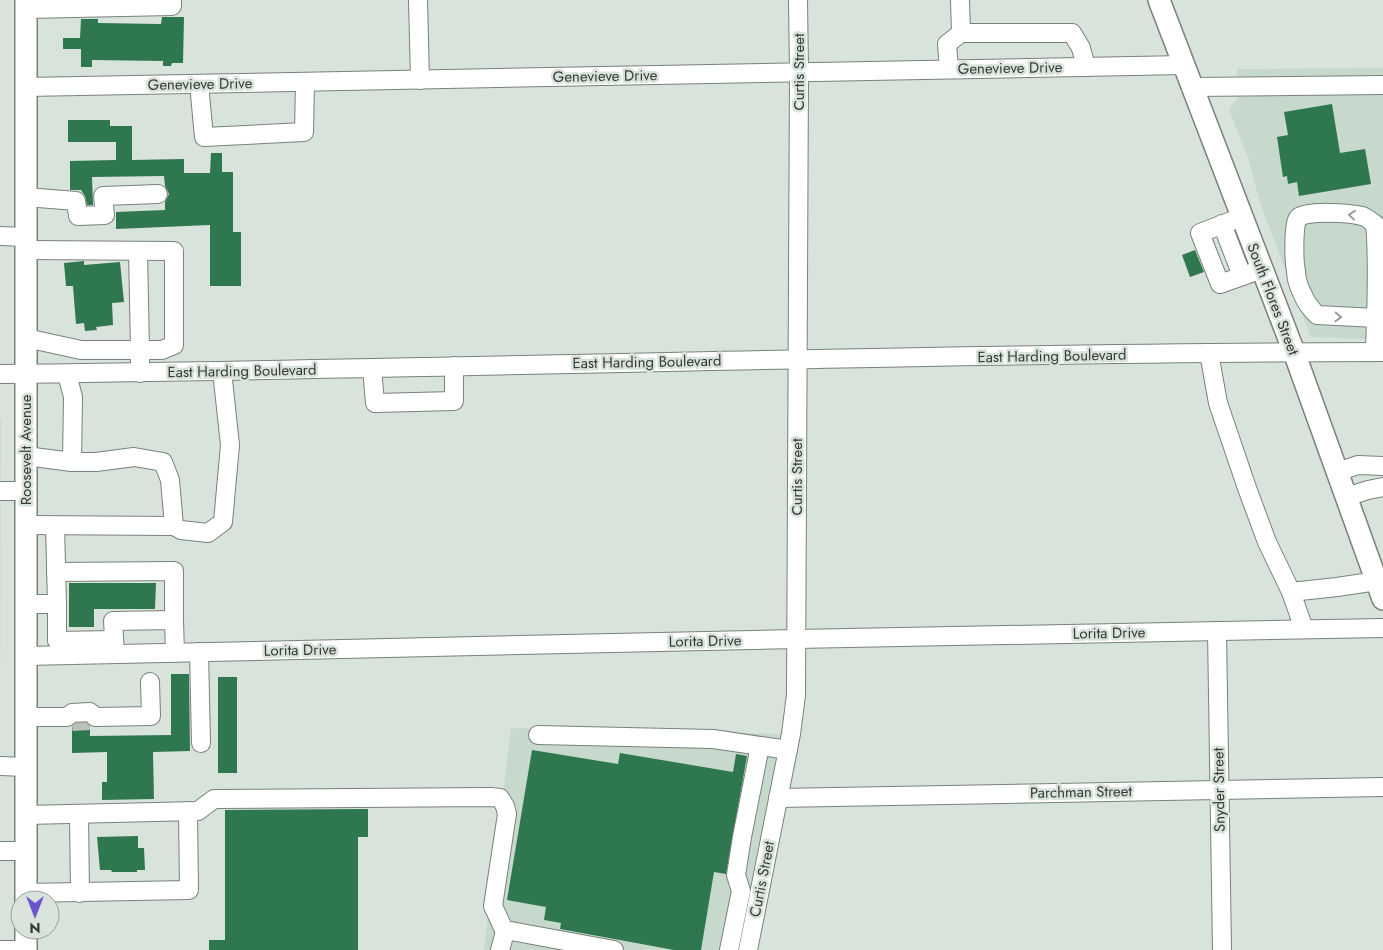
<svg xmlns="http://www.w3.org/2000/svg" width="1383" height="950" viewBox="0 0 1383 950" font-family="Jost,sans-serif">
<rect width="100%" height="100%" fill="#d8e3db"/>
<g fill="#c7d9cd">
<path d="M1383,68V340L1311,337L1260,203L1248,158L1229,109L1238,98L1237,69Z"/>
<path d="M0,420L1,421L0,694Z"/>
<path d="M511,728L781,734L738,950H484Z"/>
</g>
<g fill="#2f774f">
<path d="M162,17H184L183,63H172L171,66H163V61L92,60V67H81V49H63V38H80L81,19H98V23L161,24Z"/>
<path d="M1332,104L1340,153L1365,149L1371,184L1299,196L1297,182L1288,184L1287,176L1283,177L1277,137L1288,135L1284,112Z"/>
<path d="M68,120H110V126H132V160L184,159V173H210L211,153H222V172H233V232H241V286H210V225L116,229V212L165,210V202L169,194L165,186L164,176L92,177L93,205H87L85,196L81,190H70V161L116,160V142H68Z"/>
<path d="M1195,250L1204,272L1190,277L1182,255Z"/>
<path d="M84,261V265L120,262L124,302L112,303L113,325L96,327L97,330L85,331L84,323L76,324L73,286H66L64,263Z"/>
<path d="M69,583H156L155,609H94V627H69Z"/>
<path d="M171,674H189L190,751L153,752L154,799L102,800V782H107V752L72,753V726L76,723H86L90,726V736L171,735Z"/>
<rect x="218" y="677" width="19" height="96"/>
<path d="M532,750L618,764L620,753L733,772L736,754L747,756L726,874L714,872L701,950H674L560,929L561,923L544,920L546,907L507,900Z"/>
<path d="M368,809V837H358V950H209V940H225V810Z"/>
<path d="M138,836V848H144L145,870H137V872H112L111,870H100L97,837Z"/>
</g>
<g fill="none" stroke-linecap="round" stroke-linejoin="round">
<path stroke="#b8c1ba" stroke-width="18" stroke-dasharray="18 9" stroke-linecap="butt" d="M72,722L90,721"/>
<g stroke="#78827b" stroke-width="20">
<g id="minor">
<path d="M418,0L420,80"/>
<path d="M960,0L961,33H1072L1081,48L1086,67"/>
<path d="M26,9L172,6V0"/>
<path d="M949,69L947,44L961,33"/>
<path d="M199,84L204,137L304,132L305,82"/>
<path d="M26,87L1184,65"/>
<path d="M1192,87L1383,85"/>
<path d="M26,197L76,201L78,216L105,215L103,196L158,194"/>
<path d="M1242,217L1200,233L1220,284L1262,269"/>
<path d="M1222,224L1242,276"/>
<path d="M0,236L26,237"/>
<path d="M26,250L174,251V345L162,350H140V373"/>
<path d="M26,338L81,350H140L138,251"/>
<path d="M1375,352C1376,310 1379,266 1375,224C1371,222 1367,217 1362,216C1351,213 1305,210 1298,218C1293,224 1294,262 1296,271C1296,278 1299,287 1302,293C1305,301 1311,309 1317,315L1376,318"/>
<path d="M1209,353L1218,403L1247,488L1267,542L1291,592L1304,629"/>
<path d="M372,368L375,403L454,401V366"/>
<path d="M0,374C461,369 922,353 1383,352"/>
<path d="M67,374L73,397L72,462"/>
<path d="M26,456L72,462H96L134,457L163,462L170,480L174,526L181,530L208,533L223,522L230,445L222,371"/>
<path d="M1337,472L1358,465L1383,466"/>
<path d="M0,491H26"/>
<path d="M1346,497L1368,490L1383,487"/>
<path d="M26,525L174,526"/>
<path d="M55,526L57,604"/>
<path d="M56,572L174,571V620"/>
<path d="M1291,592L1337,587L1377,581"/>
<path d="M26,604H57V641L114,640"/>
<path d="M1217,631L1222,950"/>
<path d="M199,652L201,743"/>
<path d="M115,654L113,621L174,620L175,653"/>
<path d="M26,656L796,639L1383,628"/>
<path d="M26,717H67L72,713L90,712L95,717L151,716L150,682"/>
<path d="M538,735L713,739L788,750"/>
<path d="M0,766L26,767"/>
<path d="M778,798L1383,787"/>
<path d="M79,814L80,893"/>
<path d="M26,815L198,811L214,799L491,797L500,798L505,806L507,814L493,906L505,932"/>
<path d="M0,851H26"/>
<path d="M26,893L189,890L188,811"/>
<path d="M0,950H14"/>
<path d="M500,950L505,932L511,931L614,950"/>
<path d="M729,950L741,891L736,875L742,837L760,746"/>
<path d="M748,950L791,734L796,695L799,72L798,0"/>
</g>
</g>
<g stroke="#78827b" stroke-width="24">
<g id="major">
<path d="M26,0V900"/>
<path d="M1159,0L1294,352L1383,599"/>
<path d="M26,930V950"/>
</g>
</g>
<use href="#minor" stroke="#fff" stroke-width="18"/>
<use href="#major" stroke="#fff" stroke-width="21"/>
</g>
<defs><path id="oneway-chevron" d="M-2-3.5L2.5 0L-2 3.5" fill="none" stroke-width="1.6" stroke-linecap="round" stroke-linejoin="round" transform="scale(1.25)"/></defs>
<g stroke="#9a9c9b">
<use href="#oneway-chevron" transform="translate(1352 215) rotate(-173)"/>
<use href="#oneway-chevron" transform="translate(1338 317) rotate(2)"/>
</g>
<g text-anchor="middle" stroke-width="5" stroke-linejoin="round" paint-order="stroke">
<g font-size="15" fill="#363a37" stroke="#d8e3db">
<text transform="translate(1010 68) rotate(-1)" y="5">Genevieve Drive</text>
<text transform="translate(799 72) rotate(-90)" y="5">Curtis Street</text>
<text transform="translate(605 76) rotate(-1)" y="5">Genevieve Drive</text>
<text transform="translate(200 84) rotate(-1)" y="5">Genevieve Drive</text>
<text transform="translate(1273 299) rotate(69)" y="5">South Flores Street</text>
<text transform="translate(1052 356) rotate(-1)" y="5">East Harding Boulevard</text>
<text transform="translate(647 362) rotate(-1)" y="5">East Harding Boulevard</text>
<text transform="translate(242 371) rotate(-1)" y="5">East Harding Boulevard</text>
<text transform="translate(26 450) rotate(-90)" y="5">Roosevelt Avenue</text>
<text transform="translate(797 477) rotate(-90)" y="5">Curtis Street</text>
<text transform="translate(1109 633) rotate(-1)" y="5">Lorita Drive</text>
<text transform="translate(705 641) rotate(-1)" y="5">Lorita Drive</text>
<text transform="translate(300 650) rotate(-1)" y="5">Lorita Drive</text>
<text transform="translate(1219 790) rotate(-91)" y="5">Snyder Street</text>
<text transform="translate(1081 792) rotate(-1)" y="5">Parchman Street</text>
<text transform="translate(762 879) rotate(-79)" y="5">Curtis Street</text>
</g>
</g>
<g transform="translate(35 915) rotate(180)"><circle r="24" fill="#d8e3db" stroke="#979f99"/>
<path d="M0-4L9 19L0 12L-9 19Z" fill="#6b54ce"/>
<text y="-8" font-size="14" font-weight="bold" text-anchor="middle" fill="#363a37">N</text>
</g>
</svg>
